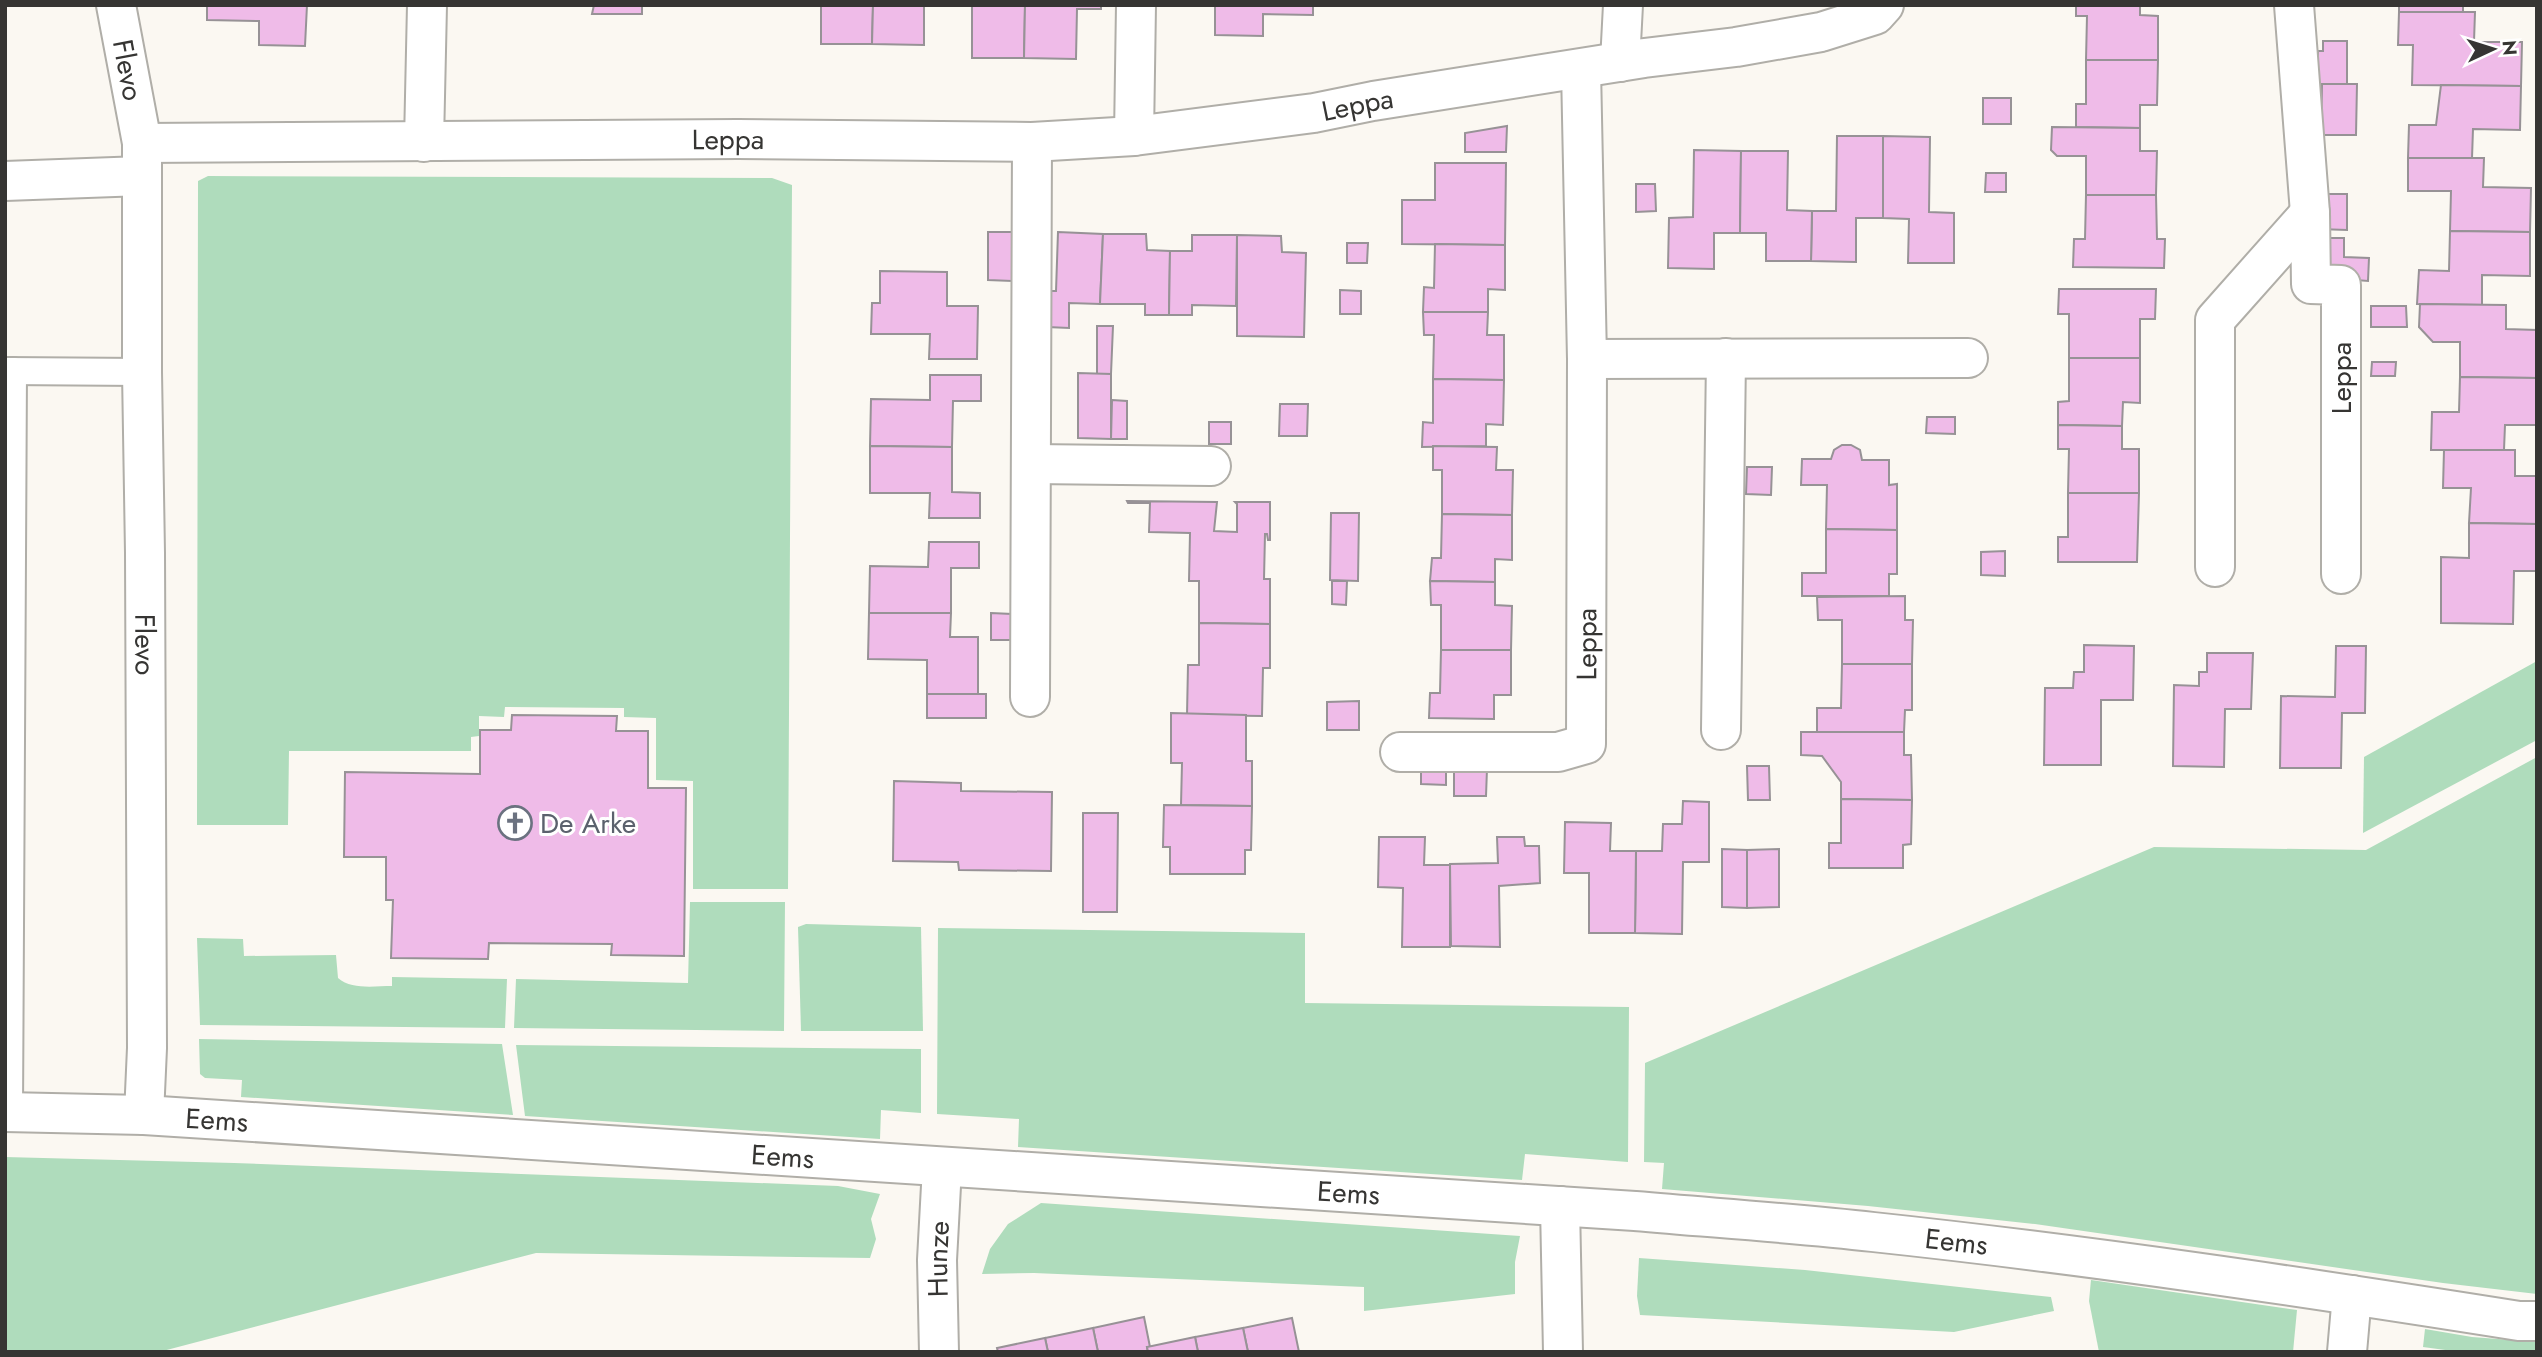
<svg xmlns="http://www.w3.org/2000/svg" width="2542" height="1357" viewBox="0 0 2542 1357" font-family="Jost,sans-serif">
<rect width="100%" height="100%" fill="#fbf8f2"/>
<g fill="#afdcbc">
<path d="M208,176L772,178L792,185L788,889H693V781L656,780V718L624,717V708L505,707L504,717L479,716V736L471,737V751H289L288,825H197L198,181Z"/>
<path d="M2537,661V740L2363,833L2364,757Z"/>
<path d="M2537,757V1294L2443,1283L2035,1224L1868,1206L1662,1189L1664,1163L1644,1162L1645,1063L2154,847L2366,850Z"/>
<path d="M690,902H785L784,1031L514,1028L516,979L688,983Z"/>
<path d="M806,924L921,927L923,1031H801L798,927Z"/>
<path d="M938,928L1305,933V1003L1629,1007L1628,1162L1525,1154L1522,1180L1018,1147L1019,1119L937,1114Z"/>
<path d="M197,938L243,939L244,956L336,955L338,978C352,990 374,986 392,986V977L507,979L505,1028L200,1025Z"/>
<path d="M199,1039L502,1044L513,1115L241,1097L242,1080L205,1078L200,1074Z"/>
<path d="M516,1045L921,1049V1113L881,1110L880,1139L525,1116Z"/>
<path d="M5,1157L234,1163L838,1186L880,1194L871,1219L876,1239L870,1258L536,1253L159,1352H5Z"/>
<path d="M1041,1203L1520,1236L1515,1262V1294L1364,1311V1287L1034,1273L982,1274L990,1249L1008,1224Z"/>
<path d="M1639,1258L1805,1270L2051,1297L2054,1311L1954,1332L1640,1315L1637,1296Z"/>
<path d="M2091,1280L2297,1310L2293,1352H2099L2089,1301Z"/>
<path d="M2425,1329L2472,1337L2537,1342V1352H2460L2423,1347Z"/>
</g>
<g fill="#efbbe8" stroke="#979296" stroke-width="2">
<path d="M207,5H307L305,46L259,45V21L207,20Z"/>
<path d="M642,5V14H592L594,5Z"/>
<path d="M821,5H873L872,44H821Z"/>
<path d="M873,5H924V45L872,44Z"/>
<path d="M972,5H1025L1024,58H972Z"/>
<path d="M1025,5H1101V9H1077L1076,59L1024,58Z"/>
<path d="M1215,5H1313V15L1263,14V36L1215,35Z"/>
<path d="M2076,5H2140V15L2158,16V60H2086L2087,16H2076Z"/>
<rect x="2399" y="5" width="64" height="7"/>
<path d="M2399,12H2475L2474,42H2522L2521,86L2412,85L2413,45H2398Z"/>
<path d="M2323,41H2347V84H2317L2318,51H2323Z"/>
<path d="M2086,60H2158L2157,105H2140V128L2076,127V104H2086Z"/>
<path d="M2322,84H2357L2356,135H2321Z"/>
<path d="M2441,85L2521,86L2520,130L2473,129L2472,158H2408L2409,125H2436Z"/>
<rect x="1983" y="98" width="28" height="26"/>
<path d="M1507,126L1506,152H1465V133Z"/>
<path d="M2052,127L2140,128V151H2157L2156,195H2086V156H2057L2051,150Z"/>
<path d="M1837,136H1883V218H1856V262L1811,261L1812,211H1836Z"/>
<path d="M1883,136L1930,137L1929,212L1954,213V263H1908L1909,219L1883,218Z"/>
<path d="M1694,150L1741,151L1740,233H1714V269L1668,268L1669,218L1693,217Z"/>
<path d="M1741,151H1788L1787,210L1812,211L1811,261H1766V233H1740Z"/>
<path d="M2408,158H2484L2483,187L2531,188L2530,232L2450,231L2451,191H2408Z"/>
<path d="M1435,163H1506L1505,245L1402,244V200H1435Z"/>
<path d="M1986,173H2006V192H1985Z"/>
<path d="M1636,184H1655L1656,211L1636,212Z"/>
<path d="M2320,194H2347V230L2318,229Z"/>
<path d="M2086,195H2156L2157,239H2165L2164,268L2073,267L2074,239H2085Z"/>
<path d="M2450,231L2530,232V276L2482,275V305L2417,304L2419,270L2449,271Z"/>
<path d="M988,232H1013L1012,281L988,280Z"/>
<path d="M1058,232L1103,234L1100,304L1069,303V328L1047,327L1048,291H1056Z"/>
<path d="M1103,234H1146L1147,250L1170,251L1169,315H1145V304H1100Z"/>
<path d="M1192,235H1237L1236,306L1192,305V315H1169L1170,251H1192Z"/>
<path d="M1237,235L1281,236L1282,252L1306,253L1304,337L1237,336Z"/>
<path d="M2318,238H2344V257L2369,258L2368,281L2317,277Z"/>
<path d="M1347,243H1368L1367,263H1347Z"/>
<path d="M1435,244L1505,245V290L1488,289V312H1423L1424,287L1434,288Z"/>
<path d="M880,271L947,272V306H978L977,359H929L930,334H871L872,303H880Z"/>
<path d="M2059,289H2156L2155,319H2140V358H2069V314H2058Z"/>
<path d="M1340,290L1361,291V314H1340Z"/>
<path d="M2420,304L2506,305V329L2537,330V378L2460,377V342H2433L2419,327Z"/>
<path d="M2371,306H2406L2407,327H2371Z"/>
<path d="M1423,312H1488L1487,335H1504V380L1433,379L1434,335H1424Z"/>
<path d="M1097,326H1113L1111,374H1097Z"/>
<path d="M2069,358H2140V403L2123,402L2122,426L2058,425V402L2069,401Z"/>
<path d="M2372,362H2396L2395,376H2371Z"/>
<path d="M1078,373L1111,374V439L1078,438Z"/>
<path d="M930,375H981V401H953L952,447L870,446L871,399L930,400Z"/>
<path d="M2460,377L2537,378V425H2505L2504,450H2431L2432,412H2459Z"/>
<path d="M1433,379L1504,380L1503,425L1486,424V446L1422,447L1423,422L1433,423Z"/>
<path d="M1112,400L1127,401V439H1111Z"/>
<path d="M1280,404H1308L1307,436H1279Z"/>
<path d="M1927,417H1955V434L1926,433Z"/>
<rect x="1209" y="422" width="22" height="22"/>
<path d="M2058,425L2122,426V449H2139V493H2068L2069,449H2058Z"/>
<path d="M1842,445H1851L1860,450L1862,460H1889V485L1897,484V530L1826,529L1827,485H1801L1802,459H1831L1834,450Z"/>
<path d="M870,446L952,447V492L980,493V518H929L930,493H870Z"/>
<path d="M1433,446L1497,447L1496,470H1513L1512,515L1442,514V470H1433Z"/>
<path d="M2444,450H2515V476H2537V524L2469,523L2471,488H2443Z"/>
<path d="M1747,467H1772L1771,495L1746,494Z"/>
<path d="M2068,493H2139L2137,562H2058V537H2068Z"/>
<path d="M1127,501L1217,502L1214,531L1237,532V504L1235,502H1270V540H1268L1267,534H1265L1264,579H1270V624L1199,623V581H1189L1190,533L1149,532L1150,503H1128Z"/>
<path d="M1331,513H1359L1358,581L1330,580Z"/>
<path d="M1442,514L1512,515V560L1495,559V582L1430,581L1432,558H1441Z"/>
<path d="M2469,523L2537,524V571H2514L2513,624L2441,623V557L2469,558Z"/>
<path d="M1826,529L1897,530V574H1889V596H1802V573H1826Z"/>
<path d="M929,542H979V568H951V613H869L870,566L928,567Z"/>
<path d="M2005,551V576L1981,575V552Z"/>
<path d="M1332,581H1347L1346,605L1332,604Z"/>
<path d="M1430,581L1495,582V605L1512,606L1511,650H1441V605H1431Z"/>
<path d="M1905,596V620H1913L1912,664H1842V620H1818L1817,597Z"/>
<path d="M869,613H951L950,637H978V694H927V660L868,659Z"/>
<path d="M991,613L1012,614V640H991Z"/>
<path d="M1199,623L1270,624V668H1263L1262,716L1187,715L1188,665H1199Z"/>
<path d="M2084,645L2134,646L2133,700H2101V765H2044L2045,688H2073L2074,672H2084Z"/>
<path d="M2336,646H2366L2365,713H2342L2341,768H2280L2281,696L2335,697Z"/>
<path d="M1441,650H1511V695H1494V719L1429,718L1430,693H1440Z"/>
<path d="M2207,653H2253L2251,709H2225L2224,767L2173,766L2174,685L2199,686V672H2207Z"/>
<path d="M1842,664H1912V710H1905L1904,732H1817V708H1841Z"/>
<rect x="927" y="694" width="59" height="24"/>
<path d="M1359,701V730H1327V702Z"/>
<path d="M1171,713L1246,715V761H1252V806L1181,805L1182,763H1171Z"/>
<path d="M512,715L617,716L616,731H648V788H686L684,956L611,955L612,944L489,943L488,959L391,958L393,900H386V857H344L345,772L480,774V730H511Z"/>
<path d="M1801,732H1904V755H1911L1912,800L1841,799V782L1822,756L1801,755Z"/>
<path d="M1747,766H1769L1770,800H1748Z"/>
<path d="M1421,767H1446V785L1421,784Z"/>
<path d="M1454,769H1487L1486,796H1454Z"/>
<path d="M894,781L961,783V791L1052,792L1051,871L959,870L958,862L893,861Z"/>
<path d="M1841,799L1912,800L1911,844L1903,845V868H1829V843H1841Z"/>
<path d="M1683,801L1709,802V862H1683L1682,934L1635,933L1636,851H1662L1663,824H1682Z"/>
<path d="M1164,805L1252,806L1251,850H1245V874H1170V847H1163Z"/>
<path d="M1083,813H1118L1117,912H1083Z"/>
<path d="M1565,822L1611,823L1610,851H1636L1635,933H1589V873H1564Z"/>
<path d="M1379,837H1425L1424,865H1450V947H1402L1403,888L1378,887Z"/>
<path d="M1497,837H1524L1525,846H1539L1540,883L1499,886L1500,947L1451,946L1450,864L1498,863Z"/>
<path d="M1722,849L1747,850V908L1722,907Z"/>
<path d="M1779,849V907L1747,908V850Z"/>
<path d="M1144,1317L1150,1347H1147L1148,1352H1098L1093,1328Z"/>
<path d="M1292,1318L1299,1352H1248L1243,1328Z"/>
<path d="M1093,1328L1098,1352H1048L1045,1338Z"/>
<path d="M1243,1328L1248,1352H1198L1195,1337Z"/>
<path d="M1195,1337L1198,1352H1148L1147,1347Z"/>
<path d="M1045,1338L1048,1352H998L997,1348Z"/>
</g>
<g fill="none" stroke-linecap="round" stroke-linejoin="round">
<g stroke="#b0aea8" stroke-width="30">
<g id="lane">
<path d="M5,371L142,372"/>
<path d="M9,1112L13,371"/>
</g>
</g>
<g stroke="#b0aea8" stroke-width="42">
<g id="street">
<path id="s1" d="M116,5L142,143V372L145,553L147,1048L144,1115"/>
<path d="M2294,5L2310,213L2311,284L2341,285V574"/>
<path d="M1620,62L1623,5"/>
<path d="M1581,69L1587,359L1968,358"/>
<path d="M1134,136L1136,5"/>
<path d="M424,142L427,5"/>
<path id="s2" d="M142,143L738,139L1032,142L1134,136L1314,113L1373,101L1644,58L1736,47L1821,32L1875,15L1884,5"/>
<path d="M5,181L142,176"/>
<path d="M1032,464L1211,466"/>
<path d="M2215,567V320L2310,213"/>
<path d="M1030,697L1032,142"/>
<path d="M1721,730L1726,358"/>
<path id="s3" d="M1400,752H1558L1586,744L1587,359"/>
<path d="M1560,1206L1563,1352"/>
<path id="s4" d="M939,1352L937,1260L942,1167"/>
<path d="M2347,1352L2352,1295"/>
</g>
</g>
<g stroke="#b0aea8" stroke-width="42">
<g id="secondary">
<path id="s5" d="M5,1112L144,1115L1635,1211C1714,1218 1794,1223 1873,1232C2089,1255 2304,1287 2519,1321H2537"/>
</g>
</g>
<use href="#lane" stroke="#fff" stroke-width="26"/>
<use href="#street" stroke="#fff" stroke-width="38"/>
<use href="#secondary" stroke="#fff" stroke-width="38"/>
</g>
<defs>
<g id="church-ring" transform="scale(1.75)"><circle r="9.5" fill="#fff" stroke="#6b7280" stroke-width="1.5"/><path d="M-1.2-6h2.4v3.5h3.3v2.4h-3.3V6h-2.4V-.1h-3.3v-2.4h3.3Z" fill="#6b7280"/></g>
</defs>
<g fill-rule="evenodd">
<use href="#church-ring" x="515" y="823"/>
</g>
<g text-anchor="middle" stroke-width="6" stroke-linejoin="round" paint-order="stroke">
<g font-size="28" fill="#363533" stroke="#fff">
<text dy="10" stroke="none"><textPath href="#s1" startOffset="66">Flevo</textPath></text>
<text dy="10" stroke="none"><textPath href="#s2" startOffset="1218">Leppa</textPath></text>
<text dy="10" stroke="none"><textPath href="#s2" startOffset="586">Leppa</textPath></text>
<text transform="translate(2341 378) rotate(-90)" y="10">Leppa</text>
<text dy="10" stroke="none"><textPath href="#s1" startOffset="642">Flevo</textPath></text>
<text dy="10" stroke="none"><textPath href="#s3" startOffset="287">Leppa</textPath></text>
<text dy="10" stroke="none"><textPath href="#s5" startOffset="212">Eems</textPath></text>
<text dy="10" stroke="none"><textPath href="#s5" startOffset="779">Eems</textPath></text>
<text dy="10" stroke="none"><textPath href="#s5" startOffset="1346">Eems</textPath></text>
<text dy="10" stroke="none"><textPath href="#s5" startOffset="1956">Eems</textPath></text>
<text dy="10" stroke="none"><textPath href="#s4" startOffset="93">Hunze</textPath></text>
</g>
<g font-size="28" fill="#5b616d" stroke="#fff" text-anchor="start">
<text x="540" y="833">De Arke</text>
</g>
</g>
<rect width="2542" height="1357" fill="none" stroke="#363533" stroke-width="14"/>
<g transform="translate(2493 49) rotate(86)" stroke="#ffffff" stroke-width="5" paint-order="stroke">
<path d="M0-5L12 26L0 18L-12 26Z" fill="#363533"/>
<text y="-10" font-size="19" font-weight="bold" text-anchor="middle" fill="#363533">N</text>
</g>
</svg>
